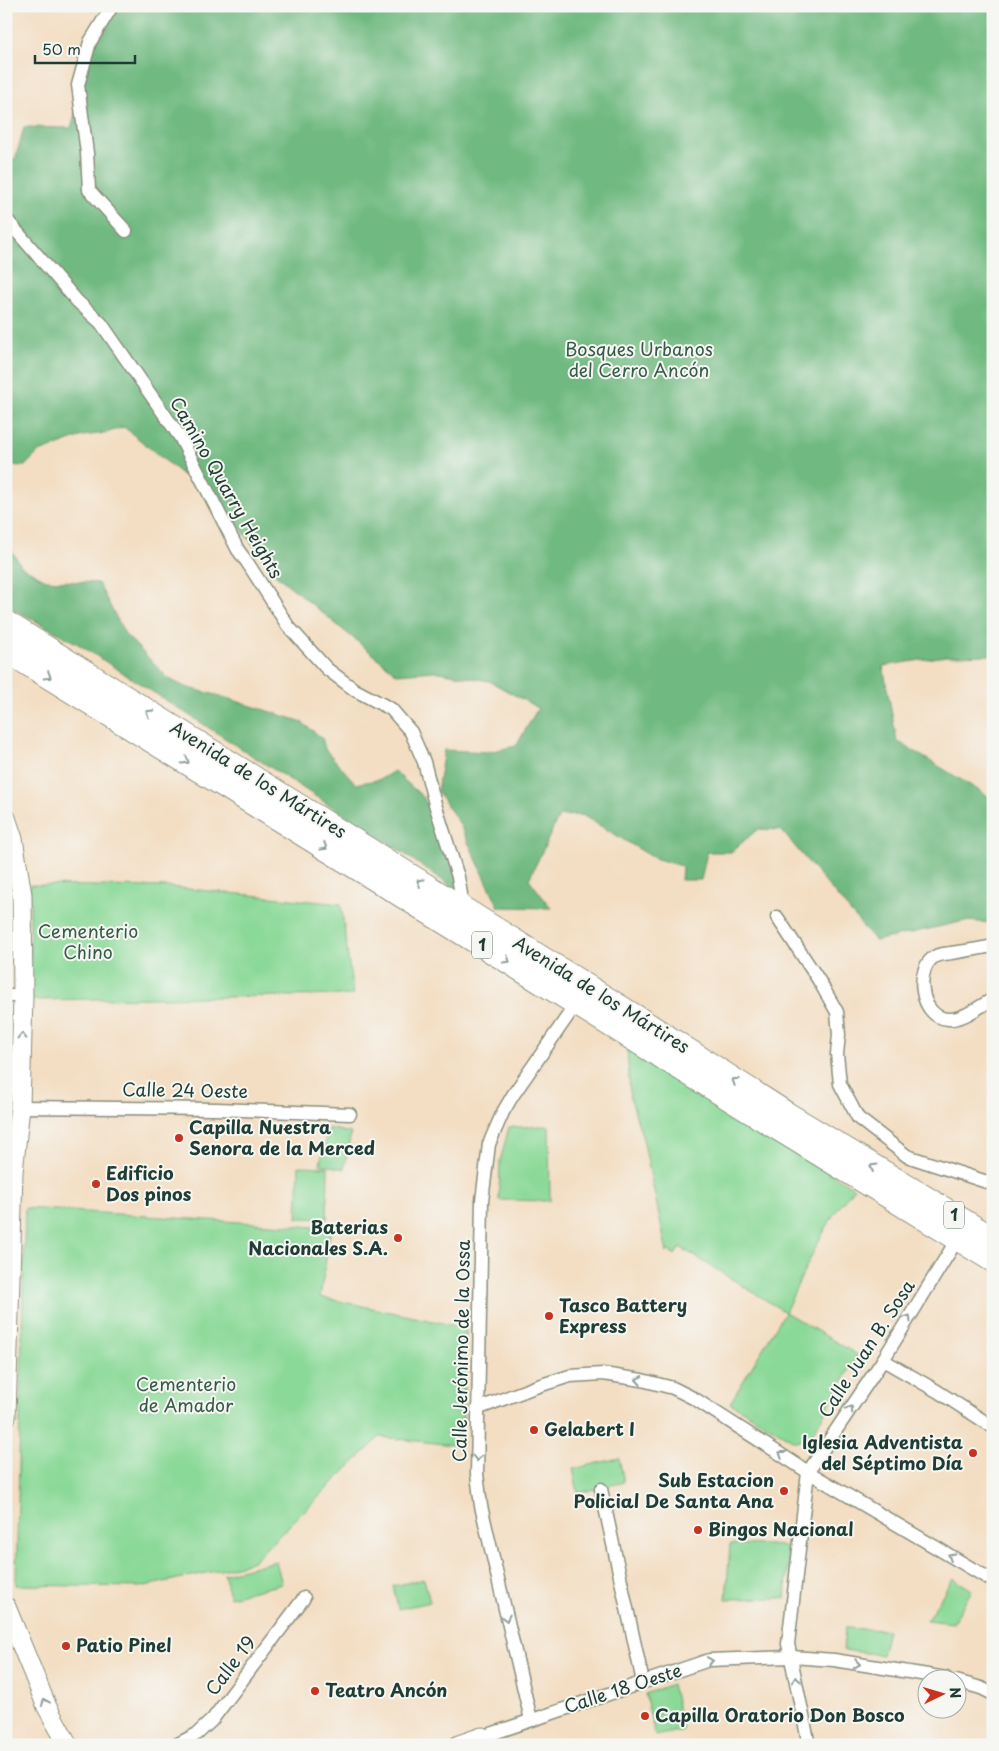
<svg xmlns="http://www.w3.org/2000/svg" width="999" height="1751" viewBox="0 0 999 1751" font-family="'Playpen Sans',sans-serif">
<rect width="100%" height="100%" fill="#f6f6f2"/>
<filter id="ink" filterUnits="userSpaceOnUse"><feTurbulence type="fractalNoise" baseFrequency=".02" numOctaves="2"/><feDisplacementMap in="SourceGraphic" scale="10" xChannelSelector="R" yChannelSelector="G"/><feConvolveMatrix kernelMatrix="1 2 1 2 8 2 1 2 1" color-interpolation-filters="sRGB"/></filter>
<filter id="wash" filterUnits="userSpaceOnUse"><feTurbulence type="fractalNoise" baseFrequency=".0096" numOctaves="4" result="noise"/><feDisplacementMap in="SourceGraphic" scale="20" xChannelSelector="R" yChannelSelector="G"/><feGaussianBlur stdDeviation="1.12" result="paint"/><feColorMatrix in="noise" values="0 0 0 0 0 0 0 0 0 0 0 0 0 0 0 0 0 1.4 0 .05"/><feComposite in="paint" operator="in"/></filter>
<g filter="url(#wash)">
<rect width="100%" height="100%" fill="#f3dec3"/>
<g fill="#8bd998" stroke="#558b66">
<path d="M30,885L169,887L341,904L353,995L30,1000Z"/>
<path d="M627,1048L854,1188L834,1214L817,1244L785,1312L858,1355L809,1440L794,1441L730,1403L785,1312L680,1247L675,1255L668,1250L667,1253L643,1139L630,1096Z"/>
<path d="M549,1126L550,1201L499,1200L500,1161L509,1127Z"/>
<path d="M328,1128L351,1133L344,1169L320,1164Z"/>
<path d="M299,1166L328,1167L327,1219L297,1218Z"/>
<path d="M25,1208L331,1228L320,1297L466,1328L462,1446L380,1437L253,1561L230,1568L140,1587L16,1585Z"/>
<path d="M619,1458L624,1482L578,1493L573,1469Z"/>
<path d="M730,1544L770,1545L790,1547L785,1598L726,1599Z"/>
<path d="M276,1561L282,1584L230,1597L224,1574Z"/>
<path d="M953,1578L972,1590L953,1623L927,1620Z"/>
<path d="M424,1579L430,1602L398,1609L393,1586Z"/>
<path d="M845,1628L888,1630L882,1655L843,1650Z"/>
<path d="M672,1684L683,1730L655,1736L645,1694Z"/>
</g>
<g fill="#70b980" stroke="#487b5a">
<path d="M116,6H993V655L946,656L883,666L897,741L993,799V923L965,921L875,941L781,830L758,829L731,852H707L701,880H681L682,866L654,858L582,815L559,816L529,879L551,908L499,907L458,821L437,791L444,750L488,752L516,746L538,708L489,681L434,671L397,674L275,574L228,512L124,427L106,433L83,436L39,452L25,466L6,465V153L15,160L24,127L71,128L82,90L90,33Z"/>
<path d="M6,542L22,567L46,580L98,583L125,634L169,679L185,687L220,696L300,721L322,738L325,749L356,784L381,779L394,771L424,798L465,896L390,844L78,644L6,605Z"/>
</g>
</g>
<g filter="url(#ink)">
<g fill="none" stroke-linecap="round" stroke-linejoin="round">
<g stroke="#898e7c" stroke-width="15">
<g id="street">
<path d="M112,6L90,42L78,85L87,153L89,190L126,231"/>
<path d="M6,219L77,301L101,323L180,437L238,550L247,562L288,626L327,669L355,690L391,709L411,732L424,762L435,804L458,877L461,894L456,904"/>
<path d="M777,917L818,979L837,1012L839,1035L837,1054L840,1084L858,1118L907,1156L993,1184"/>
<path d="M993,946C979,949 965,951 951,953C946,954 940,954 936,956C914,966 919,1018 948,1019C963,1020 980,1006 993,999"/>
<path d="M6,996H23"/>
<path d="M20,1107L217,1109L350,1114"/>
<path d="M883,1360L937,1391L993,1427"/>
<path d="M477,1409L535,1387L570,1376L603,1374L642,1380L673,1388L695,1399L808,1472L993,1581"/>
<path d="M601,1489L643,1682"/>
<path d="M956,1681L981,1688L993,1694"/>
<path d="M531,1720L481,1506L477,1474L482,1201L489,1144L503,1112L513,1095L576,1004"/>
<path d="M484,1744L482,1737L709,1660L792,1657L834,1660L946,1678"/>
<path d="M176,1745L197,1734L212,1720L304,1598"/>
<path d="M809,1745L788,1644L808,1472L883,1360L958,1238"/>
</g>
</g>
<g stroke="#898e7c" stroke-width="21">
<g id="secondary">
<path d="M6,818L13,839L22,895L23,996L20,1107L13,1172L6,1417"/>
<path d="M6,1607L47,1707L68,1745"/>
<path d="M459,1745L482,1737"/>
</g>
</g>
<g stroke="#898e7c" stroke-width="26">
<g id="highway">
<path d="M6,623L637,1018L785,1113L993,1239"/>
<path d="M6,650L750,1111L993,1260"/>
</g>
</g>
<use href="#street" stroke="#fff" stroke-width="12"/>
<use href="#secondary" stroke="#fff" stroke-width="19"/>
<use href="#highway" stroke="#fff" stroke-width="24"/>
</g>
<defs><path id="oneway-chevron" d="M-2-3.5L2.5 0L-2 3.5" fill="none" stroke-width="1.6" stroke-linecap="round" stroke-linejoin="round" transform="scale(1.25)"/></defs>
<g stroke="#8f9e9a">
<use href="#oneway-chevron" transform="translate(48 676) rotate(32)"/>
<use href="#oneway-chevron" transform="translate(149 713) rotate(-148)"/>
<use href="#oneway-chevron" transform="translate(186 761) rotate(32)"/>
<use href="#oneway-chevron" transform="translate(324 847) rotate(32)"/>
<use href="#oneway-chevron" transform="translate(420 882) rotate(-148)"/>
<use href="#oneway-chevron" transform="translate(507 960) rotate(32)"/>
<use href="#oneway-chevron" transform="translate(22 1036) rotate(-89)"/>
<use href="#oneway-chevron" transform="translate(735 1081) rotate(-147)"/>
<use href="#oneway-chevron" transform="translate(873 1167) rotate(-149)"/>
<use href="#oneway-chevron" transform="translate(908 1318) rotate(-59)"/>
<use href="#oneway-chevron" transform="translate(639 1380) rotate(-170)"/>
<use href="#oneway-chevron" transform="translate(850 1409) rotate(-56)"/>
<use href="#oneway-chevron" transform="translate(782 1454) rotate(-147)"/>
<use href="#oneway-chevron" transform="translate(477 1458) rotate(90)"/>
<use href="#oneway-chevron" transform="translate(951 1556) rotate(-149)"/>
<use href="#oneway-chevron" transform="translate(506 1618) rotate(77)"/>
<use href="#oneway-chevron" transform="translate(710 1661) rotate(-9)"/>
<use href="#oneway-chevron" transform="translate(857 1664) rotate(9)"/>
<use href="#oneway-chevron" transform="translate(796 1680) rotate(-101)"/>
<use href="#oneway-chevron" transform="translate(45 1702) rotate(-113)"/>
</g>
</g>
<g fill="#c8321e" stroke="#f6f6f2" stroke-width="2">
<circle cx="179" cy="1138" r="5"/>
<circle cx="96" cy="1184" r="5"/>
<circle cx="398" cy="1238" r="5"/>
<circle cx="549" cy="1316" r="5"/>
<circle cx="534" cy="1430" r="5"/>
<circle cx="973" cy="1453" r="5"/>
<circle cx="784" cy="1491" r="5"/>
<circle cx="698" cy="1530" r="5"/>
<circle cx="66" cy="1646" r="5"/>
<circle cx="315" cy="1691" r="5"/>
<circle cx="645" cy="1716" r="5"/>
</g>
<g text-anchor="middle" stroke-width="4" stroke-linejoin="round" paint-order="stroke">
<g fill="#f6f6f2" stroke="#60746d" stroke-width="1">
<rect x="472" y="931.5" width="20" height="27" rx="4"/>
<rect x="944" y="1201.5" width="20" height="27" rx="4"/>
</g>
<g font-size="16" font-weight="bold" fill="#1f3d34">
<text x="482" y="951">1</text>
<text x="954" y="1221">1</text>
</g>
<g font-size="18" fill="#355c48" stroke="#f6f6f2">
<text x="639" y="356">Bosques Urbanos<tspan x="639" dy="21">del Cerro Ancón</tspan></text>
<text x="88" y="938">Cementerio<tspan x="88" dy="21">Chino</tspan></text>
<text x="186" y="1391">Cementerio<tspan x="186" dy="21">de Amador</tspan></text>
</g>
<g font-size="18" fill="#1f3d34" stroke="#f6f6f2">
<text transform="translate(226 488) rotate(60)" y="6">Camino Quarry Heights</text>
<text transform="translate(258 780) rotate(32)" y="6">Avenida de los Mártires</text>
<text transform="translate(601 995) rotate(32)" y="6">Avenida de los Mártires</text>
<text transform="translate(185 1091) rotate(1)" y="6">Calle 24 Oeste</text>
<text transform="translate(867 1349) rotate(-57)" y="6">Calle Juan B. Sosa</text>
<text transform="translate(462 1351) rotate(-89)" y="6">Calle Jerónimo de la Ossa</text>
<text transform="translate(231 1666) rotate(-53)" y="6">Calle 19</text>
<text transform="translate(623 1689) rotate(-18)" y="6">Calle 18 Oeste</text>
</g>
<g font-size="18" font-weight="bold" fill="#1f3d34" stroke="#f6f6f2" text-anchor="start">
<text x="189" y="1134">Capilla Nuestra<tspan x="189" dy="21">Senora de la Merced</tspan></text>
<text x="106" y="1180">Edificio<tspan x="106" dy="21">Dos pinos</tspan></text>
<text x="388" y="1234" text-anchor="end">Baterias<tspan x="388" dy="21">Nacionales S.A.</tspan></text>
<text x="559" y="1312">Tasco Battery<tspan x="559" dy="21">Express</tspan></text>
<text x="544" y="1436">Gelabert I</text>
<text x="963" y="1449" text-anchor="end">Iglesia Adventista<tspan x="963" dy="21">del Séptimo Día</tspan></text>
<text x="774" y="1487" text-anchor="end">Sub Estacion<tspan x="774" dy="21">Policial De Santa Ana</tspan></text>
<text x="708" y="1536">Bingos Nacional</text>
<text x="76" y="1652">Patio Pinel</text>
<text x="325" y="1697">Teatro Ancón</text>
<text x="655" y="1722">Capilla Oratorio Don Bosco</text>
</g>
</g>
<rect width="999" height="1751" fill="none" stroke="#f6f6f2" stroke-width="25"/>
<g transform="translate(942 1694) rotate(85)"><circle r="24" fill="#f6f6f2" stroke="#a0aca6"/>
<path d="M0-4L9 19L0 12L-9 19Z" fill="#c8321e"/>
<text y="-8" font-size="14" font-weight="bold" text-anchor="middle" fill="#1f3d34">N</text>
</g>
<path d="M35 55v8h100v-8" fill="none" stroke="#1f3d34" stroke-width="2.5"/>
<text x="42" y="55" font-size="15" fill="#1f3d34" stroke="#f6f6f2" stroke-width="4" paint-order="stroke">50 m</text>
</svg>
